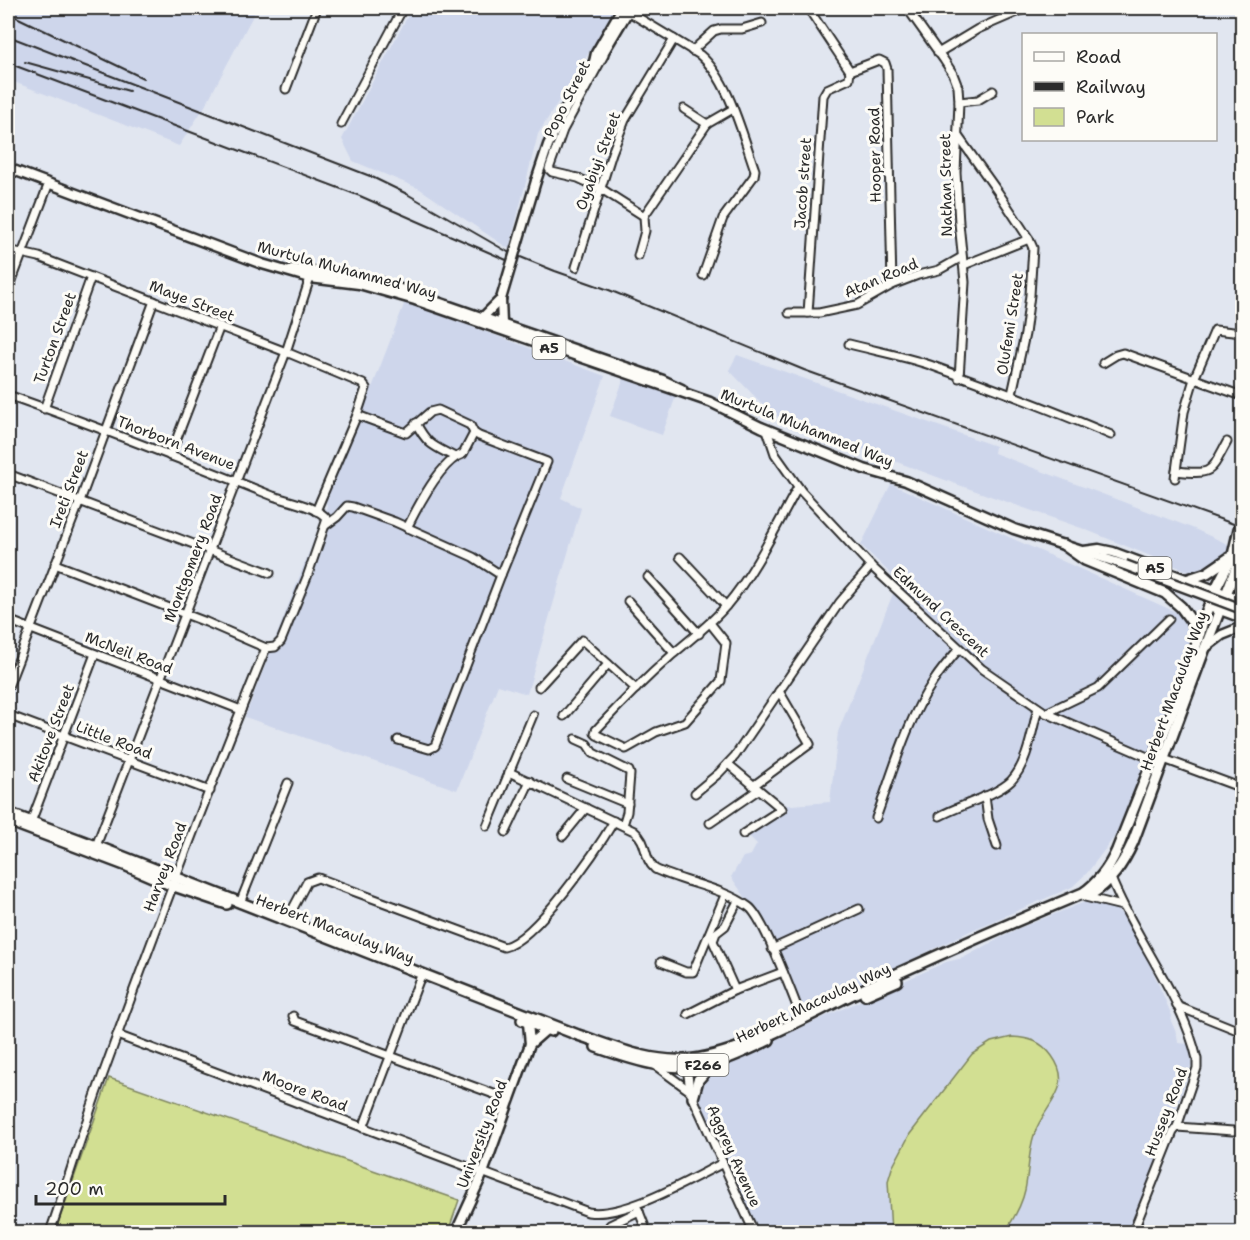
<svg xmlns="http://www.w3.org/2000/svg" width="1250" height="1240" viewBox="0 0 1250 1240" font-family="'Shantell Sans',sans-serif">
<rect width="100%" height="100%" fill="#e1e6f0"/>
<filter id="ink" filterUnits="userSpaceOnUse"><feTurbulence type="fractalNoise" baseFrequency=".0167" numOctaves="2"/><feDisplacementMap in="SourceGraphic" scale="12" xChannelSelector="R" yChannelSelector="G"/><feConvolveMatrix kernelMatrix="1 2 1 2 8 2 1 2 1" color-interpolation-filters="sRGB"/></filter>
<g filter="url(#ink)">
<g fill="#ced6eb">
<path d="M8,8H257L205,106L179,146L14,82L10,91L8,90Z"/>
<path d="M412,8H617L538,134L509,249L420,189L353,161L342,139Z"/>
<path d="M405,302L605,376L561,498L581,508L527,694L498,685L457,790L245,717L327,506L326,502L358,419H360Z"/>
<path d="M737,355L995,446L994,453L1192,528L1232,546L1216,561L1190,572L1084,529L956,484L819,433L772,414L729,370Z"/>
<path d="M624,378L676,396L662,435L610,416Z"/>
<path d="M891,484L1178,613L1185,621L1189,633L1188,653L1121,828L1087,873L1072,887L970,931L801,1014L760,918L731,877L743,857L751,855L757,844L744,831L780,806L830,802L838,732L892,596L899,582L861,545Z"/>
<path d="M1085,902H1097L1117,910L1126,918L1136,932L1172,1016L1171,1021L1177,1035L1178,1043L1188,1044L1191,1053V1065L1168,1130L1128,1232H756L696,1091L712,1068L946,962L963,958L1017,929Z"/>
</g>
<g fill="#d2df92" stroke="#7e855e" stroke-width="1.5">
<path d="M1012,1037C1030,1038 1041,1041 1052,1056C1076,1089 1043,1105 1034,1135C1028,1153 1029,1172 1025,1190C1022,1205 1013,1220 1005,1232H891L888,1181L892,1168L910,1134L972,1054L991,1042Z"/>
<path d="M109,1078L459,1200L448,1232H55Z"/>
</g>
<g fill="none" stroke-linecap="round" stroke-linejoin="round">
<g stroke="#2b2b2b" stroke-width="11">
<g id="minor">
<path d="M808,8L850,71"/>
<path d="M907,8L944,60L953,74L958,87L959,102L956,172L959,223L965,282L959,378"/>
<path d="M624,9L700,55C729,80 742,134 755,170L754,176L723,218L703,275"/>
<path d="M692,51L714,31L721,29H742L762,23"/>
<path d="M938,53L978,29L1022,10"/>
<path d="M604,55L563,130L549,169L552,172L578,178L600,188L644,216"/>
<path d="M850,71L879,60L885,63L887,69L892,285"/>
<path d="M286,89L317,8"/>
<path d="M959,102L978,100L993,91"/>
<path d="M684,109L707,124"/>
<path d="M341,124L403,8"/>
<path d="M958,136L998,192L1029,239L1033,248L1030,295L1025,334L1012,394"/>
<path d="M644,216L707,124L733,109"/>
<path d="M8,250L39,257L286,352L363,384L366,388L357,415L316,511"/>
<path d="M638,256L645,231L644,216"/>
<path d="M964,265L1029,239"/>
<path d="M576,267L612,153L625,120L674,39"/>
<path d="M8,291L49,183"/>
<path d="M789,313H819L857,305L892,285L918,275L939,270L962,257"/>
<path d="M808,313L823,96L827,89L849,79L850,71"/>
<path d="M849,344C876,351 904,356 930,365C991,387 1051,409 1111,435"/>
<path d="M1103,363L1116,355L1123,353L1242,396"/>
<path d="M8,395C97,426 185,461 273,496C287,501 319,507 327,519L307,577L281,641L275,647L266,648L259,665C204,801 152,939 102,1077C83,1129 68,1181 50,1232"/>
<path d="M44,409L91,277"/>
<path d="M357,415L406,433L430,412L438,410L470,425L474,433L479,436L547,462L501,575L435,746L429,749L398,740"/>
<path d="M416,423C427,445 434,446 455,457"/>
<path d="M763,428L767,430L775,454L802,492L871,566L982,669L1046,713L1152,759"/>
<path d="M170,456L220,326"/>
<path d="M1176,471C1213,475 1210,473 1227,442"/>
<path d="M8,474L270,573"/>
<path d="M1175,478L1184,412L1194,379L1215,330L1242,333"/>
<path d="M326,525L337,517L347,506L353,507L395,522L473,557L501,575"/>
<path d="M407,528C417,508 441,460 463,454L474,433"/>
<path d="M680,557L726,606"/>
<path d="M55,564L206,622L266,648"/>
<path d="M648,577L699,634"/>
<path d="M628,601L674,653"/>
<path d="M8,620L241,710"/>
<path d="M710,623L726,643L721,681L685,722L656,732L626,749L597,735L595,733L596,730C620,704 645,679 672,655C690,639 710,625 726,606C755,572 777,525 798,487"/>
<path d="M8,687L80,501L154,301"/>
<path d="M539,687L582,640L636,689"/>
<path d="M1046,713L1098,688L1169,619"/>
<path d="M8,715L210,791"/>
<path d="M564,716L608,664"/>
<path d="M576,739L587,744L593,753L629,771L630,774L627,812L623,825"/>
<path d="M1164,759L1242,788"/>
<path d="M728,764L782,809L743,834"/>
<path d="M509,772L634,831C649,843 642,857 655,869C684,883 722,887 749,907C764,918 793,997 802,1019"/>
<path d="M567,779L628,804"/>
<path d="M753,786L810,744L779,691"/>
<path d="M695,793L719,773L735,756L840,602L871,566"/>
<path d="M985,796L988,819L997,846"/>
<path d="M940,816C960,805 995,796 1011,781C1028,763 1032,730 1038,708"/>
<path d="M876,818C893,772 906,722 933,682C941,670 950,659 959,649"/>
<path d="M31,822L95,654"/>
<path d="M710,823L758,790"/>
<path d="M487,826L533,715"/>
<path d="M506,832L530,781"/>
<path d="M563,836L586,808"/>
<path d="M96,846L286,352L310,278"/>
<path d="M1111,878C1135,939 1182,995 1197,1059V1068L1177,1127L1173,1132L1133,1232"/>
<path d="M1085,897L1122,906"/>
<path d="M240,903L288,783"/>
<path d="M289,922L290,914L307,882L318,878L504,947C535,940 597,850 614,821"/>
<path d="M772,949L859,909"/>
<path d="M661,962L686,972H693L725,895"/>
<path d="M735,990L713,941L716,933L725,926L738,901"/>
<path d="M1177,1006L1242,1032"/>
<path d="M688,1014L735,990L783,972"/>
<path d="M293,1016L295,1021L510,1100"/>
<path d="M117,1035L588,1212C625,1218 689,1180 723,1163"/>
<path d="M656,1066L690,1091"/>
<path d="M687,1067L690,1091L754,1232"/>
<path d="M1177,1127L1233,1131"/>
<path d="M363,1128L420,978"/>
<path d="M638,1209L647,1232"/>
<path d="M606,1232L610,1225L639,1211"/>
</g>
</g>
<g stroke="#2b2b2b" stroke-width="13">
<g id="major">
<path d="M594,62L596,53L622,8"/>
<path d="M8,168L262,264L310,278L359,284L415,300L710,402L761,427L864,469L906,481L1014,529L1125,565"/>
<path d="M536,181L548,145L564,111L594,62L602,55L630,8"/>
<path d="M292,269L357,276L380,282L663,380L682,389"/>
<path d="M501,299L502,324"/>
<path d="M483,317L501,299"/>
<path d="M1084,551L1099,549L1113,552L1242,600"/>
<path d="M1209,606L1242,618"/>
<path d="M1205,648L1222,635L1242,627"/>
<path d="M530,1044L546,1030"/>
<path d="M456,1232L483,1173L530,1044L528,1023"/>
</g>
</g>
<g stroke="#2b2b2b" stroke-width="14">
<g id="highway">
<path d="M1064,545L1085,560L1165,593L1181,607L1200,633"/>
<path d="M1186,580L1207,573L1229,558"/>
<path d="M8,813L96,846L578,1035C612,1046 647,1062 684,1060C735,1058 806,1016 853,994C929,959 1006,925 1083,893C1099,882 1109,868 1117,850L1190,667L1203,621L1215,590L1233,555L1239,529L1242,524"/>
<path d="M8,821L127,866L171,885L227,904"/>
<path d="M1090,895C1111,882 1123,864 1133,842L1205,648L1242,553"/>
<path d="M865,995L897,981"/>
<path d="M522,1020L551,1031"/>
<path d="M596,1047C634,1060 672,1074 713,1063C732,1058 751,1048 769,1040"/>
<path d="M693,1098L698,1080L711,1065"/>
</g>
</g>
<use href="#minor" stroke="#fdfcf7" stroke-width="7"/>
<use href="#major" stroke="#fdfcf7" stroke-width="8"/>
<use href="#highway" stroke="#fdfcf7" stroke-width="9"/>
<g stroke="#2b2b2b" stroke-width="2">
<path d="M8,13L143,78"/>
<path d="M8,36L370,176L407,194L508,252L555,271L609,290L804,370L1242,527"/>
<path d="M25,62L129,91"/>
<path d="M8,63L360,196L511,262"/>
</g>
<g stroke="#2b2b2b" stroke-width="13" stroke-linecap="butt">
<g id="major-bridge">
<path d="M501,299L536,181"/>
<path d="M1125,565L1242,609"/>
</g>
</g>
<use href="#major-bridge" stroke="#fdfcf7" stroke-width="8"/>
</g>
</g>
<g text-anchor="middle" stroke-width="6" stroke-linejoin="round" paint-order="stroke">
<g fill="#fdfcf7" stroke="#6a6a68" stroke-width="1.5">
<rect x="532.5" y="337" width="33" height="22" rx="4.5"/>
<rect x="1138.5" y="557" width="33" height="22" rx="4.5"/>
<rect x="677.5" y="1054" width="51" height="22" rx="4.5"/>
</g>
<g font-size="14" font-weight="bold" fill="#2b2b2b">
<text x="549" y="353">A5</text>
<text x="1155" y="573">A5</text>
<text x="703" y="1070">F266</text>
</g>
<g font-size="15" fill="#2b2b2b" stroke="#fdfcf7">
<text transform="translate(567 99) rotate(-63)" y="5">Popo Street</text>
<text transform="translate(875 155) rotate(-91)" y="5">Hooper Road</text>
<text transform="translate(598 161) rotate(-70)" y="5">Oyabiyi Street</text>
<text transform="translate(803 183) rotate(-86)" y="5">Jacob street</text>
<text transform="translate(946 185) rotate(-91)" y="5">Nathan Street</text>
<text transform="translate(347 270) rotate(15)" y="5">Murtula Muhammed Way</text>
<text transform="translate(881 278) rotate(-23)" y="5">Atan Road</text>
<text transform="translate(192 301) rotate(21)" y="5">Maye Street</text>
<text transform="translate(1010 324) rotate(-81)" y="5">Olufemi Street</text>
<text transform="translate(55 338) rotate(-70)" y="5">Turton Street</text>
<text transform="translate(807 428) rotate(22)" y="5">Murtula Muhammed Way</text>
<text transform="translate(176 443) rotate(21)" y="5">Thorborn Avenue</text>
<text transform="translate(69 489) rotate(-69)" y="5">Ireti Street</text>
<text transform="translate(193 558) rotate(-69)" y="5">Montgomery Road</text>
<text transform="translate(941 612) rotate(43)" y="5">Edmund Crescent</text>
<text transform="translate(129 653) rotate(21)" y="5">McNeil Road</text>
<text transform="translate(1174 691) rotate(-70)" y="5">Herbert Macaulay Way</text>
<text transform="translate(51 733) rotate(-69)" y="5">Akitove Street</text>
<text transform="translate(114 740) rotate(21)" y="5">Little Road</text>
<text transform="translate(165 867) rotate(-69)" y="5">Harvey Road</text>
<text transform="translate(335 929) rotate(21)" y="5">Herbert Macaulay Way</text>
<text transform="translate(813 1003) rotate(-25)" y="5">Herbert Macaulay Way</text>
<text transform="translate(305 1091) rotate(21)" y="5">Moore Road</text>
<text transform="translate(1166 1112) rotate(-69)" y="5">Hussey Road</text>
<text transform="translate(482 1134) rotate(-69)" y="5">University Road</text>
<text transform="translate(734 1156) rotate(66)" y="5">Aggrey Avenue</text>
</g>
</g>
<rect width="1250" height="1240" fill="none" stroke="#fdfcf7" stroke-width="30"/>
<rect x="15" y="15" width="1220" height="1210" fill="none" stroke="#2b2b2b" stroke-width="2" filter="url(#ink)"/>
<rect x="1022" y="33" width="195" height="108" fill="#fdfcf7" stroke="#a9a8a5" stroke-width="1.5"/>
<rect x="1034" y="52" width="30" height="9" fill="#fdfcf7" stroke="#a9a8a5" stroke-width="1.5"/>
<text x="1076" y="63" font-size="18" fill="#2b2b2b">Road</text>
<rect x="1034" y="82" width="30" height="9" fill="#2b2b2b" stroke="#a9a8a5" stroke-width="1.5"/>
<text x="1076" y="93" font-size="18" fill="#2b2b2b">Railway</text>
<rect x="1034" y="108" width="30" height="18" fill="#d2df92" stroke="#a9a8a5" stroke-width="1.5"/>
<text x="1076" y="123" font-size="18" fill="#2b2b2b">Park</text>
<path d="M36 1195v9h189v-9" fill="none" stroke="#2b2b2b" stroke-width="3"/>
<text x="45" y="1195" font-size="18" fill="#2b2b2b" stroke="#fdfcf7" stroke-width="4.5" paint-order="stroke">200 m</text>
</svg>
